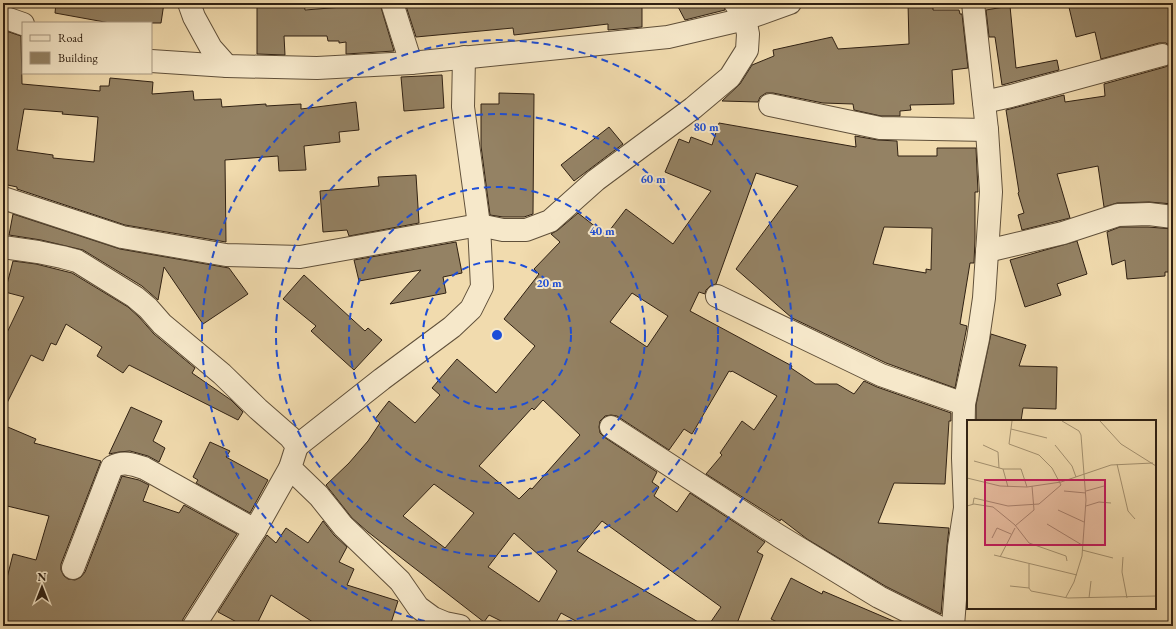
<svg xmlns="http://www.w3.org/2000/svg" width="1176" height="629" viewBox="0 0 1176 629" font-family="'EB Garamond',serif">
<rect width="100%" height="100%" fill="#f1dbae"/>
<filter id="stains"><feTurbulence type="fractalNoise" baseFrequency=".005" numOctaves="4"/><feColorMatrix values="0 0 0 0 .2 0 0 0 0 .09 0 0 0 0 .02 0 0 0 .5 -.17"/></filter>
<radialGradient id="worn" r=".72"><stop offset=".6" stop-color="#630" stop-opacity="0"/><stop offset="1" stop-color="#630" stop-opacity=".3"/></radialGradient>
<g fill="#948264" stroke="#302113" fill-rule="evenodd">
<path d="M56,3H164L161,23H110L55,13Z"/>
<path d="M257,3H304L305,10L380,4L394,51L346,54V42L339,43V41H328L327,36H284L285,55L257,54Z"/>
<path d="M405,3H642V27L608,30V24L514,35L513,28L416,37Z"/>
<path d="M676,3H723L725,10L685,20Z"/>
<path d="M908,3H933V10H959L960,14H962L968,68L952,70L954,104L910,105L911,110L900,111V116H881L854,110L853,104L823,103L773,93H766L760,97L758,102L722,101L740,84L752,65L774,56L773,50L832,37L838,49L909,44Z"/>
<path d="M1068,3H1173V50L1170,46L1166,43H1159L1101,59L1095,32L1076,37Z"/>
<path d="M1010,6L1016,68L1057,60L1059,70L1002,85L995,37H989L986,10Z"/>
<path d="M3,30L21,36L22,84L100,91V86H109L110,78L153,82L152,94L193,91L194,100L221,99L222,107L266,104V106L301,104V109L356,102L359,130L339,132L340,142L304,146L306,170L279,171L278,156L225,160L226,242L125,225L17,189V187L3,184ZM24,109L63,112L62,114L98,117L94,162L53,158V155L17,150Z"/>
<path d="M1173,60V204L1149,202L1117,203L1104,207L1098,166L1057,174L1070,218L1022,230L1018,215L1024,213L1018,193L1019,192L1006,110L1064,95L1065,102L1105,96L1104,84L1165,67L1171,64Z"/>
<path d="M442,75L444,108L404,111L401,77Z"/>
<path d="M499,93L534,94L533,214L524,217H503L490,215L481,146V104H499Z"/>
<path d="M719,123L856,147L855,136L878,140L897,141L898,156H937V148H976L978,192H975V239L974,263H970L960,324L967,326L955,388L886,363L792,318L736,269L798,186L756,173L716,284L710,286L706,290L705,294L699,292L690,311L792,366L791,368L815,384H837L854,394L864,381L877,387L951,413V421H949L945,484L894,483L878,523L949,528L947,546L941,614L885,586L807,539L781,519L780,521L706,474L722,455L720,453L742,421L754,430L777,396L732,371L731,372L729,371L692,434L684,429L669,450L617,416L611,415L605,416L600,421L599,427L600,433L604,437L657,472L652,482L659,487L654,496L677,512L690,493L765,542L757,552L763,555L736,626H708L721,607L602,521L577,551L705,626H585L561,613L554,626H511L489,615L484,622L368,532L352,518L326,485L349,463L368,441L380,423L375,419L389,401L415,423L440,395L432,388L457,359L496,393L535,346L504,319L539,274L534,269L560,242L551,234L558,230L578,213L606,235L626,209L673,244L711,191L665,172L679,139L689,143L691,137L712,145ZM884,227L932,228L931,270L926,269V273L873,264ZM632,293L668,316L647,347L610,322ZM543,400L580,435L532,489L530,488L519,499L479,466L532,408L534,410ZM434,484L474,513L445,548L403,516ZM514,533L557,571L539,602L488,567Z"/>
<path d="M609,127L623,144L574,181L561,165Z"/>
<path d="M416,175L419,223L349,236L347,230L323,232L320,191L379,186L378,177Z"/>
<path d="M13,214L120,249L229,268L248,294L203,324L164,267L158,300L142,286L83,250L41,240L9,235Z"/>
<path d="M1120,227H1148L1173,229V272H1165V276L1127,279L1125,260L1112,265L1107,232Z"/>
<path d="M1077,241L1087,274L1057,284L1061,295L1025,307L1010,260Z"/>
<path d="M456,242L462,273L443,277L446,293L390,304L421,270L359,281L354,260Z"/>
<path d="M13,261L36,264L72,273L128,307L139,317L154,334L195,368L192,373L231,400L243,412L238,420L129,365L123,373L97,356L102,347L66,324L56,345L51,343L43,361L31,355L3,411V341L24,297L5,292Z"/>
<path d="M304,275L365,331L368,328L382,340L354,370L311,331L316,326L283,299Z"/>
<path d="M991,334L1026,345L1019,366L1057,367L1056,409L1023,408L1021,421H976V405Z"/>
<path d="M131,407L162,421L153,441L165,448L159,462L148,456L130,451L119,452L109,454Z"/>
<path d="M3,425L36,439L34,443L101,461L61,564V570L64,576L68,579L75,580L81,577L85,572L122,476L139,480L149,485L143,501L179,513L184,505L237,534L183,619L182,626H3V594L13,554L36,560L49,516L3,505Z"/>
<path d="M210,442L230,451L226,457L268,480L250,513L196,483L198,480L193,477Z"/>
<path d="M323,521L334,535L347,547L339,562L354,569L347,585L398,601L390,626H319L271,595L256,626H244L218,612L267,535L276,543L286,528L308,543Z"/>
<path d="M791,578L822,594L823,591L905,626H785L771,619Z"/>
</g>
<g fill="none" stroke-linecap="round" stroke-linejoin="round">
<g stroke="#60503a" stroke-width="24">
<g id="minor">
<path d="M189,3L194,17L211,48L227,66"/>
<path d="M392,3L411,63"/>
<path d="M3,17L23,24"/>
<path d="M151,61L227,66L317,68L411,63L668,37L745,19L790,3"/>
<path d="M984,102L1011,96L1162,55"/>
<path d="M770,105L880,128L987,130"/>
<path d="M3,198L122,237L226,255L300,257L479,225L503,230H526L550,221L596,180L693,108L730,77L747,50L748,34L745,19L735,3"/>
<path d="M3,247L38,252L62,257L77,261L135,297L148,308L162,324L222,374L258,409L290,437L297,446L290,468L319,496L343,526L400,581L418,607L433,618L445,623L460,626"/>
<path d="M987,251L1063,233L1118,215L1149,214L1173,217"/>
<path d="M717,296L881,375L964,404"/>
<path d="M611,427L779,536L879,597L937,626"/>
<path d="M297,446L382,379L452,327L471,309L482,287L479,225L463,107L464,57"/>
<path d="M73,568L112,467C123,461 132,464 144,468L255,530"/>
<path d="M194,626L255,530L290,468"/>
<path d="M953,626L959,547L965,508L963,458L964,404L978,339L984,298L991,192L987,130L973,3"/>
</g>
</g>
<use href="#minor" stroke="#f6e8ca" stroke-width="22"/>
</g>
<g fill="none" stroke="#1d4ed8" stroke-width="2" stroke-dasharray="7 5">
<circle cx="497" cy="335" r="74"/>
<circle cx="497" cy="335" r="148"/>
<circle cx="497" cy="335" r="221"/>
<path d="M448 626A295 295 0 1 1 546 626"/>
</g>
<g transform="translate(967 420)">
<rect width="189" height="189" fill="#f1dbae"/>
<path fill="none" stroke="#a49170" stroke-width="1" d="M95,1L112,11L114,15L119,80L115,136L107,162L99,177M133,1L154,24L189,46M44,9L80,18M16,25L31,32L32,48M88,25L105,46L109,57M7,41L36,49H54L60,67M150,44L161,91L168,99M36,49L41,67M0,58L33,66L60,67L94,62L144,45L186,43M97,71L119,73M119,71L137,66M6,84L7,78L41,86L72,84L94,65L85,48L72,35L42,24L45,1M0,86L7,84L26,87L48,105L62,123L99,136L100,141M119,86L132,82L144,83M91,90L117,102M80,104L115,125M48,106L67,90L65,66M25,118L30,108L44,114M115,130L146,138M27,135L110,155M33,137L48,108M156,137L155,152L160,178M62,144V168L64,171L101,178L189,176M43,166L62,168M122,178L124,161"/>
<path fill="#c2185b" fill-opacity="0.15" stroke="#c2185b" stroke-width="2" d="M18,60H138V125H18Z"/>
<rect width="189" height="189" fill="none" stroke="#302113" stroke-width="2"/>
</g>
<circle cx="497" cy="335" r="6" fill="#1d4ed8" stroke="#f6e8ca" stroke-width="2"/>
<g font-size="12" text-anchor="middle" font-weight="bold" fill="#1d4ed8" stroke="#f6e8ca" stroke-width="4" stroke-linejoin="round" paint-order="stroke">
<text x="706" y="131">80 m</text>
<text x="653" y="183">60 m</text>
<text x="602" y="235">40 m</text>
<text x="549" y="287">20 m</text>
</g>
<rect width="1176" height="629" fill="none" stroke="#f1dbae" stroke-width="16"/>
<rect x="4" y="4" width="1168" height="621" fill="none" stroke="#302113" stroke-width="2"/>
<rect x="8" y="8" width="1160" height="613" fill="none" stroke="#302113"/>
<rect x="22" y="22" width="130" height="52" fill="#f6e8ca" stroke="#a79881"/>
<rect x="30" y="35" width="20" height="6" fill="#f6e8ca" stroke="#a79881"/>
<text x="58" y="42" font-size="12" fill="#302113">Road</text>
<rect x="30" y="52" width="20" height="12" fill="#948264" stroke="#a79881"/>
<text x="58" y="62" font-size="12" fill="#302113">Building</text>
<g transform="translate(42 587)" stroke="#f6e8ca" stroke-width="3" paint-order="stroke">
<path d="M0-3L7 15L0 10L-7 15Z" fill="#302113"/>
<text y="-6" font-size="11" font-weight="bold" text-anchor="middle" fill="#302113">N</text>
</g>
<rect width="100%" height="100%" filter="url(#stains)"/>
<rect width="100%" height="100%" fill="url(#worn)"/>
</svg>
